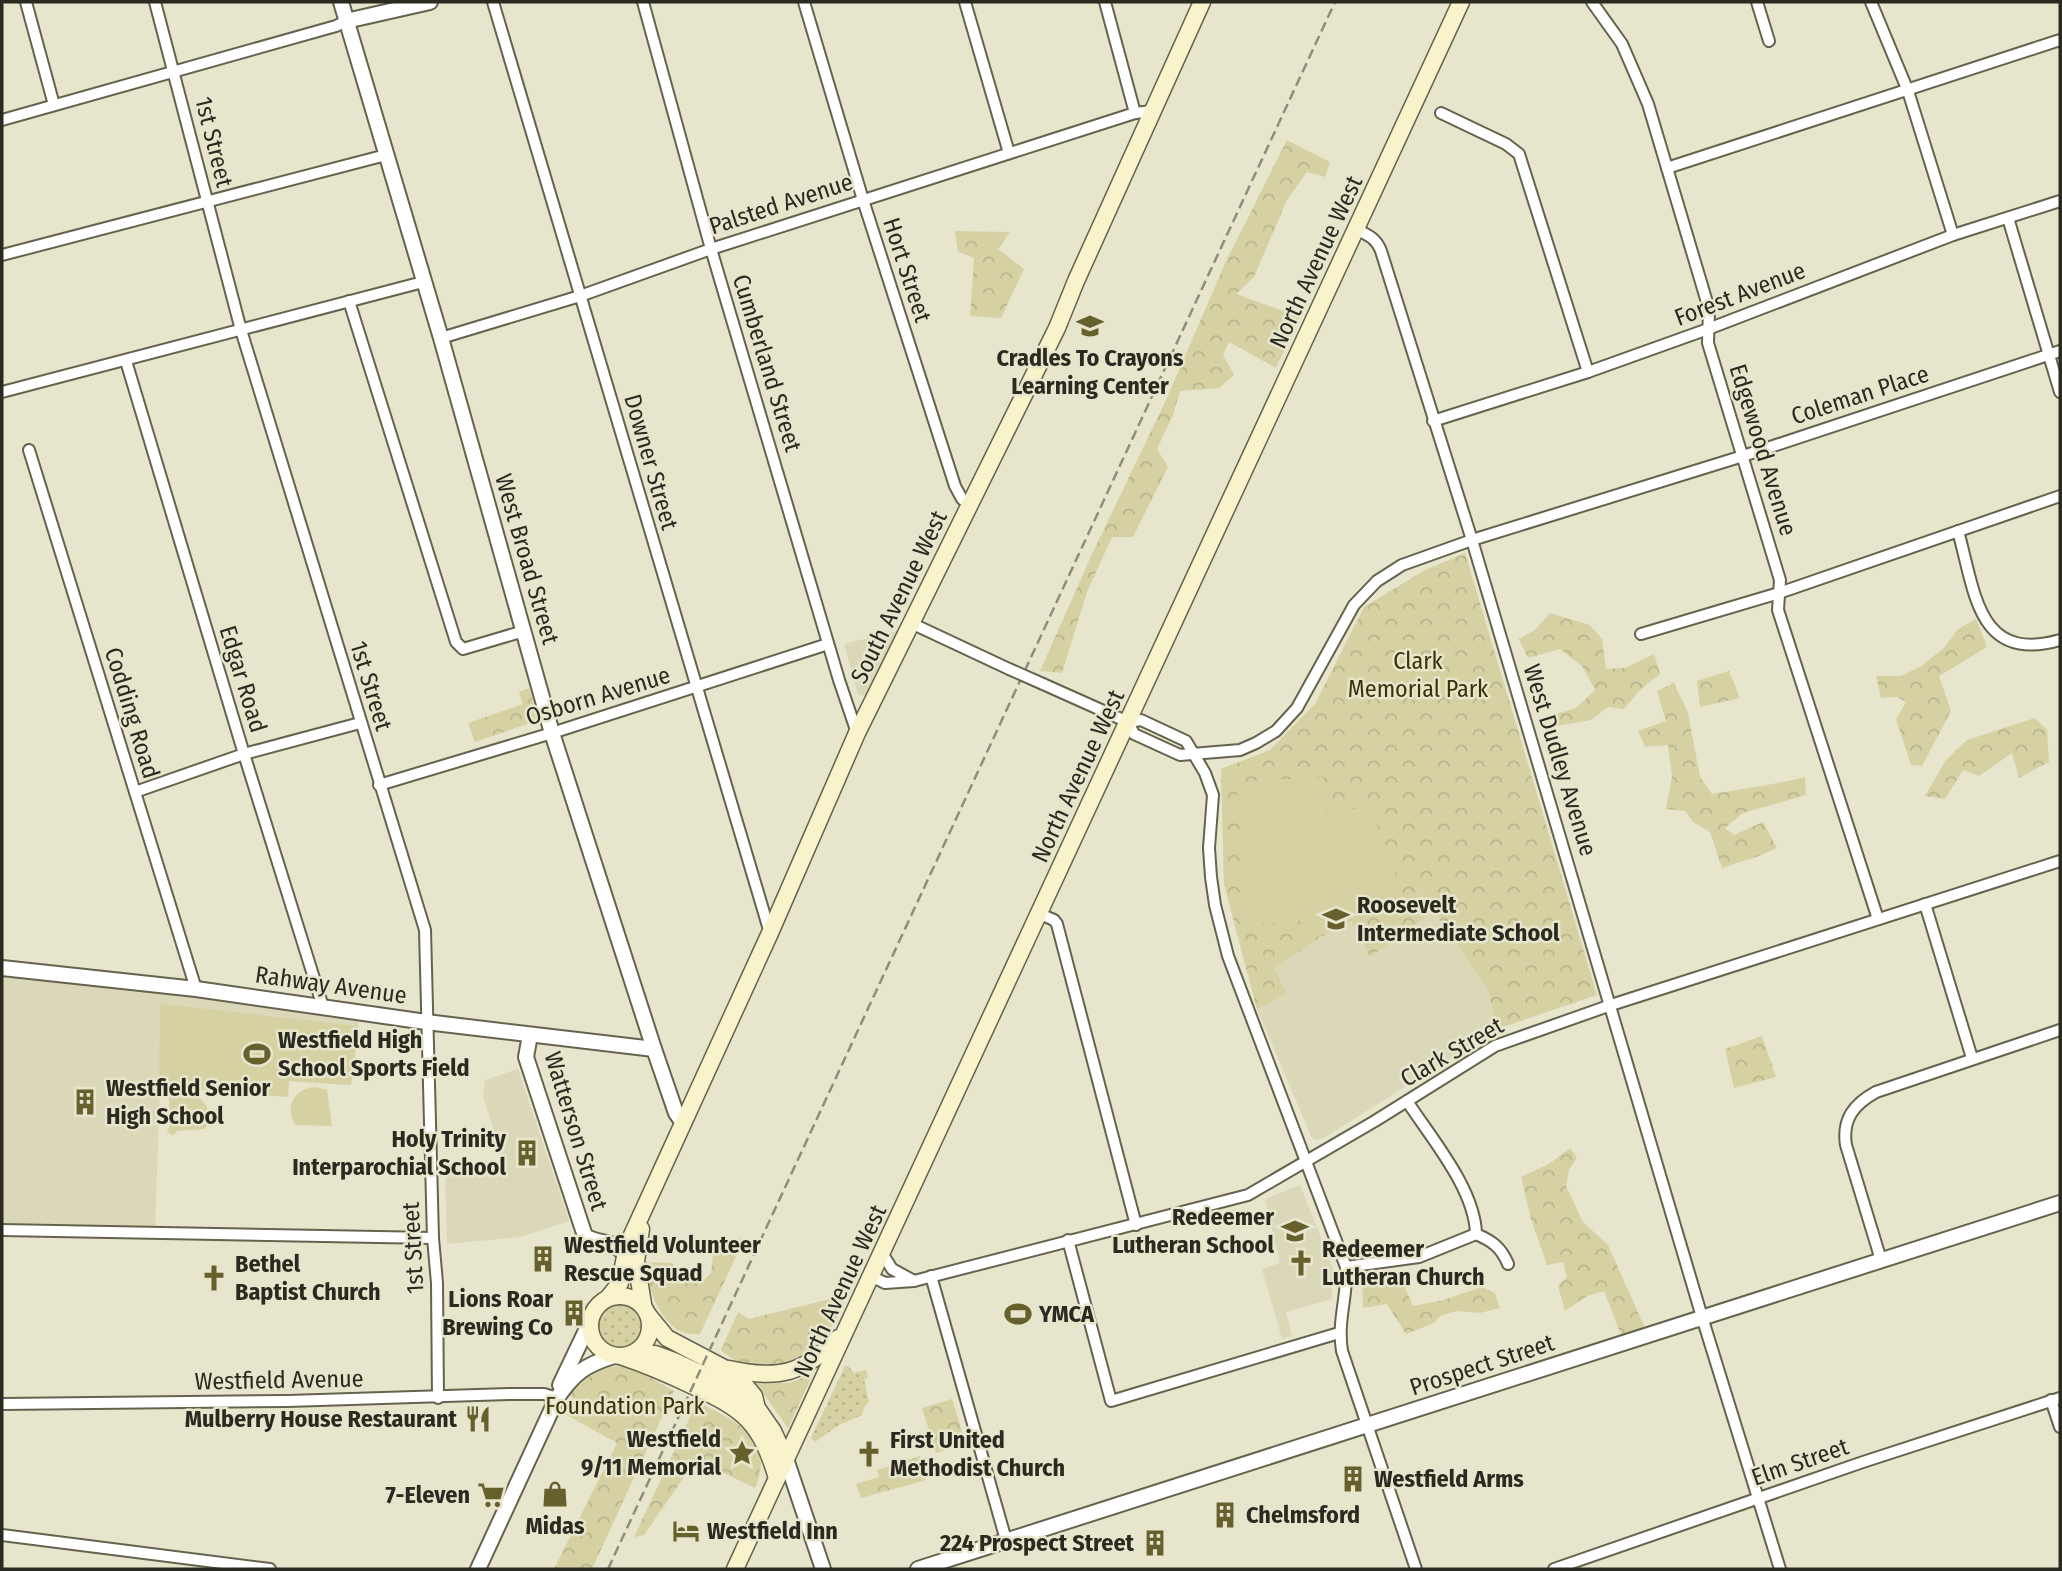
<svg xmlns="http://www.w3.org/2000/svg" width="2062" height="1571" viewBox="0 0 2062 1571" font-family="'Fira Sans Condensed',sans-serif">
<defs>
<pattern id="grass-dots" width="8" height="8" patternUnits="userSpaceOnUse" patternTransform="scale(1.75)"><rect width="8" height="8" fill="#d6d1a3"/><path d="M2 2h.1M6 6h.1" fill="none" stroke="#b8b48c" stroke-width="1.8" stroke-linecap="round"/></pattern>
<pattern id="forest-crowns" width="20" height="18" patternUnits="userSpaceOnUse" patternTransform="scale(1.75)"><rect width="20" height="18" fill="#d6d1a3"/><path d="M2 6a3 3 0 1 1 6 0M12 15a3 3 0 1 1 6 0" fill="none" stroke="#b8b48c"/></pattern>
</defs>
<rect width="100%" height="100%" fill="#e7e5cc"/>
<g fill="#dbd8b9">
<path d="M901,630L872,696L858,695L844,644Z"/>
<path d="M1315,704L1414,881L1488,990L1497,1029L1322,1139L1315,1140L1311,1136L1257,1009L1224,884L1221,769L1270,750Z"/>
<path d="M2,968L360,1013L351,1085L289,1081L288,1097L160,1086L155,1233L2,1232Z"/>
<path d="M518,1069L569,1221L520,1237L447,1244L445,1173H507L483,1096L485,1080Z"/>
<path d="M1300,1185L1333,1268L1332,1299L1286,1312L1292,1336L1282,1339L1262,1269L1280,1263L1265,1199Z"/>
</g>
<g fill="url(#grass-dots)">
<circle cx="620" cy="1327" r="24"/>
<path d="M845,1366H848L854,1373L866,1370L868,1377L864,1380L869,1402L864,1407L862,1415L839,1425L815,1442L811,1438Z"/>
</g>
<g fill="url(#forest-crowns)">
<path d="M1287,140L1330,162L1325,177L1307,172L1287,200L1254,277L1236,294L1300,317L1276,368L1229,342L1223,355L1234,375L1219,388L1180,391L1173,415L1157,449L1168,467L1133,537H1112L1087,592L1062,673L1040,671L1093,552L1166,400L1227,259Z"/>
<path d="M955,231L1010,232L998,249L1024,269L1001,318L970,316L974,258L958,252Z"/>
<path d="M1465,553L1597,995L1497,1029L1488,990L1419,889L1431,913L1370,957L1350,918L1275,968L1286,994L1257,1009L1224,884L1221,769L1270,750L1315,704L1364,607L1425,570Z"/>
<path d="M1550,613L1590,625L1602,639L1606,669L1625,668L1654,654L1660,674L1639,691L1624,709L1608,707L1591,720L1556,726L1552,715L1576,708L1595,690L1582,666L1560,649L1528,658L1519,639L1535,630Z"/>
<path d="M1976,619L1987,647L1939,676L1951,711L1922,766L1911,765L1896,719L1906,702L1897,697L1881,698L1876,676H1901L1921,666L1944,648L1958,629Z"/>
<path d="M1729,671L1740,698L1700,707L1697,681Z"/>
<path d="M1674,683L1688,713L1700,777L1712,794C1743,789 1773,785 1805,777L1806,795L1743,813L1725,828L1734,835L1763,822L1777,848L1759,856L1722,868L1710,832L1693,822L1685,811L1666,809L1672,776L1668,745L1645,747L1638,731L1666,721L1657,691Z"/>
<path d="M529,688L539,720L475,742L468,723L523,704L519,692Z"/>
<path d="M2035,718L2047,730L2049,762L2019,778L2012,753L1979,776L1963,770L1945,799L1925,796L1946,760L1967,740Z"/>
<path d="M1762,1036L1776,1077L1734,1088L1725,1049Z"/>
<path d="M1570,1148L1577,1158L1569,1170L1566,1186L1583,1222L1608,1245L1645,1328L1621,1335L1604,1291L1587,1296L1565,1311L1558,1286L1567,1277L1563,1262L1547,1265L1531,1219L1521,1177L1549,1164Z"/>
<path d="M715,1238L744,1239L700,1334C664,1339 647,1290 645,1262L673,1263L675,1277L705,1279L711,1273Z"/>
<path d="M1387,1276L1394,1281L1402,1280L1413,1306L1443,1300L1482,1287L1495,1293L1500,1308L1480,1313L1457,1311L1440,1316L1434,1323L1406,1334L1387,1304L1363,1308L1362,1277Z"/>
<path d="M847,1295C839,1311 833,1329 820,1342C798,1367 746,1376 721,1350L738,1312L749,1319Z"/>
<path d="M620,1366L646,1375L674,1391L592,1569H554L617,1443L565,1414L575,1400L569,1395C584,1379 598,1367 620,1366Z"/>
<path d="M813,1374L788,1428L755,1382L789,1383Z"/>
<path d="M952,1399L966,1444L936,1453L922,1408Z"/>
<path d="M697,1402C733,1419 777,1439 755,1488L701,1462L689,1470L644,1535L634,1537Z"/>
<path d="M920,1456L926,1480L861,1498L856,1484L879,1477L877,1470Z"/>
</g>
<g fill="#d6d1a3">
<path d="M1324,777L1327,818L1369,804L1402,891L1400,899L1312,939L1303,921L1245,924L1237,782Z"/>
<path d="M160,1004L359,1026L351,1085L289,1081L288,1097L159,1086Z"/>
<path d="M316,1087L327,1090L332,1126L295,1125C284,1106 295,1088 316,1087Z"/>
<path d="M184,1091C202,1095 216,1111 205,1129L177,1131L173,1136L167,1132L170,1125L169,1097L176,1093Z"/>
</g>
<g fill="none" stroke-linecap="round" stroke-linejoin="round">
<g stroke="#65634e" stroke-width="14">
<g id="minor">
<path d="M26,2L54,105"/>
<path d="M155,2L241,330L425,930L433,1238L437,1283L438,1398"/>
<path d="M493,2L770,933"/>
<path d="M643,2L711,249L839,680L857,733"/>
<path d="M804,2L863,200L955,486L962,499L970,504"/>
<path d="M965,2L1009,153"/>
<path d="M1105,2L1135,113"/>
<path d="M1592,2L1622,44L1648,104L1709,309L1708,343L1780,580L1778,610L1878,919"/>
<path d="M1757,2L1769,41"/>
<path d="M1871,2L1908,91L1953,235"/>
<path d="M1441,113L1506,144L1519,154L1588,372"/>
<path d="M2,120L336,26L346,21"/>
<path d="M1667,168L2060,40"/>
<path d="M2008,218L2060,392"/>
<path d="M1356,229C1368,235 1376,238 1381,251L1472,540L1702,1317L1780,1569"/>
<path d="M2,255L386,155"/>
<path d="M349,301L456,642L463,649L524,631"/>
<path d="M441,338L580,296L711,249L1135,113L1152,111"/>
<path d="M126,361L244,754L323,1007"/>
<path d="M2,392L423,282"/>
<path d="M1433,421L1588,372L1708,329L1953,235L2060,201"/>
<path d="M29,450L196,989"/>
<path d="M1958,531C1975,591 1977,664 2060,640"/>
<path d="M913,624L1009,669"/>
<path d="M1641,634L1779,593L2060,496"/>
<path d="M1043,684L1128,722L1141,720L1186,741L1205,773L1213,795L1209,848L1211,877L1215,905L1228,956L1346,1267C1348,1296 1337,1319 1342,1351L1416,1569"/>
<path d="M1128,722L1134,734L1180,755L1240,750L1256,743L1276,731L1297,708L1354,605L1377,581L1402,565L1472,540L1743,456L2060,351"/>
<path d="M379,785L552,733L828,644"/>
<path d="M135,792L244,754L360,723"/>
<path d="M1925,904L1972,1058"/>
<path d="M1040,914L1054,920L1057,924L1136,1225"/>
<path d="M2,1230L433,1238"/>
<path d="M1476,1234C1492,1241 1501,1247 1508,1264"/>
<path d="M1068,1240L1111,1401L1339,1333"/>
<path d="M882,1253L892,1269L914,1281"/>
<path d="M1881,1260L1846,1145C1842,1119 1854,1104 1876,1092L2060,1030"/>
<path d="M1346,1267L1419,1257L1476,1234C1475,1189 1431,1138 1407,1101"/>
<path d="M871,1276L885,1283L914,1281L1248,1195L1375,1121L1495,1046L1611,1005L2060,861"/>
<path d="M931,1276L1006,1540"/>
<path d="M2051,1400L2060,1427"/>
<path d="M2,1404L288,1401L509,1394H544L557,1398"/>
<path d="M2,1535L270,1569"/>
<path d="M1554,1569L1863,1462L2060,1398"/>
</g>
</g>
<g stroke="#65634e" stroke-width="18">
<g id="tertiary">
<path d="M341,2L441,338L552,733L654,1049L676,1113L683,1123"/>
<path d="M346,21L430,2"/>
<path d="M2,968L196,989L426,1022L654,1049"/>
<path d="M530,1035L526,1057L585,1236C599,1245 614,1239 625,1255"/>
<path d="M560,1385L591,1320"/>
<path d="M786,1459L823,1569"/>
<path d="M478,1569L557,1398C574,1373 585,1365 614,1356"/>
<path d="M918,1569L2060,1203"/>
</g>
</g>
<g stroke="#65634e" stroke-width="19">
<g id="secondary">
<path d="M641,1229L636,1261L643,1304"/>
<circle cx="620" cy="1326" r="30"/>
<path d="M608,1298L620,1283L627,1246L770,933L857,733L1057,328L1076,281L1202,2"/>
<path d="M649,1316L667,1338L724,1368L745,1385L754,1396L757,1408L773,1431L786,1459"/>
<path d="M632,1354H655L674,1361L731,1388L755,1407"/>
<path d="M623,1357C647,1365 670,1375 693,1386C745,1410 760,1422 777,1478"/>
<path d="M729,1369C778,1380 803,1374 838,1338"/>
<path d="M735,1569L1461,2"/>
</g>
</g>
<use href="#minor" stroke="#fff" stroke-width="10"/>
<use href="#tertiary" stroke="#fff" stroke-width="14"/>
<use href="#secondary" stroke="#f8f3ca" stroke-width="16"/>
<path stroke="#8f8e7c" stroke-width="2.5" stroke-dasharray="10 5" stroke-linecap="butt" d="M608,1569L1335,2"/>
<g stroke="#65634e" stroke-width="14" stroke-linecap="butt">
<path id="minor-bridge" d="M1009,669L1043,684"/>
</g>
<use href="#minor-bridge" stroke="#fff" stroke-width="10"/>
</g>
<defs>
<g id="school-bare" transform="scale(2.1)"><path d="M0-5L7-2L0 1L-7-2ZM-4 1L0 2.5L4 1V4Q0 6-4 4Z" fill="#66602d" stroke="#e7e5cc" stroke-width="2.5" paint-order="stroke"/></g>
<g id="stadium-bare" transform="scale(2.1)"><path d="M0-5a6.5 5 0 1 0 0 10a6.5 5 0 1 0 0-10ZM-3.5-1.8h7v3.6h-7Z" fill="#66602d" stroke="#e7e5cc" stroke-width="2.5" paint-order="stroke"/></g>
<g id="building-bare" transform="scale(2.1)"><path d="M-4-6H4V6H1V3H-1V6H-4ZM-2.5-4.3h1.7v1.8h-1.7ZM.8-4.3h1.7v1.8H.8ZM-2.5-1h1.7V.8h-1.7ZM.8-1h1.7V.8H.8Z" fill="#66602d" stroke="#e7e5cc" stroke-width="2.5" paint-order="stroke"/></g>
<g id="church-bare" transform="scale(2.1)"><path d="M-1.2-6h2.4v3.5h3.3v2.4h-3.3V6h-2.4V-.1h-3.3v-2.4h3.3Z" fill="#66602d" stroke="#e7e5cc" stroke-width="2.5" paint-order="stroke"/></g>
<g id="restaurant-bare" transform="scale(2.1)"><path d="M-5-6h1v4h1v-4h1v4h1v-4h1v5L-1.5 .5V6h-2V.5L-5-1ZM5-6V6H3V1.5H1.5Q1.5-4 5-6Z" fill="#66602d" stroke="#e7e5cc" stroke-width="2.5" paint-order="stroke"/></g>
<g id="sight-bare" transform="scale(2.1)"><path d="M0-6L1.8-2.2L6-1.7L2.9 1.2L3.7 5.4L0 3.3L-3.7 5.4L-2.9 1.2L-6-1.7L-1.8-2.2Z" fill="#66602d" stroke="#e7e5cc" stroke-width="2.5" paint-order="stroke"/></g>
<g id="shop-bare" transform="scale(2.1)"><path d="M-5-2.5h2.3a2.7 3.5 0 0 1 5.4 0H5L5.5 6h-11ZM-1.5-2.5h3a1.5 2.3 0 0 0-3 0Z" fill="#66602d" stroke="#e7e5cc" stroke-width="2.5" paint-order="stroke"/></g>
<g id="supermarket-bare" transform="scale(2.1)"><path d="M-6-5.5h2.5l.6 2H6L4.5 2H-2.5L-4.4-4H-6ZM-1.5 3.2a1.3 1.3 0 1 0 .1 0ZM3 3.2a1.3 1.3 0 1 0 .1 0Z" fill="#66602d" stroke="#e7e5cc" stroke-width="2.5" paint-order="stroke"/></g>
<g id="hotel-bare" transform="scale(2.1)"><path d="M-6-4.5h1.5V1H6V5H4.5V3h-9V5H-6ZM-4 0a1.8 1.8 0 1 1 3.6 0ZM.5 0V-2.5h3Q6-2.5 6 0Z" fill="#66602d" stroke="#e7e5cc" stroke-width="2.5" paint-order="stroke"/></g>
</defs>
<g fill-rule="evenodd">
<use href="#school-bare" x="1090" y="326"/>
<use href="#school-bare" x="1336" y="919"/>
<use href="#stadium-bare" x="257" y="1054"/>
<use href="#building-bare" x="85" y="1102"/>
<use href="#building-bare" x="527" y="1153"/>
<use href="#school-bare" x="1295" y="1231"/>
<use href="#building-bare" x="543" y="1259"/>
<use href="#church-bare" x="1301" y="1263"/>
<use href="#church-bare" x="214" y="1278"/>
<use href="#building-bare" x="574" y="1313"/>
<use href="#stadium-bare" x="1018" y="1314"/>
<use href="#restaurant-bare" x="478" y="1419"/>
<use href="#sight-bare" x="742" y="1453"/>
<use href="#church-bare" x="869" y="1454"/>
<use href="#building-bare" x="1353" y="1479"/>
<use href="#shop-bare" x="555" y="1494"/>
<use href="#supermarket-bare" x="491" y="1495"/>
<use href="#building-bare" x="1225" y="1515"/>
<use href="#hotel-bare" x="686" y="1531"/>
<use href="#building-bare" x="1155" y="1543"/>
</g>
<g text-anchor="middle" stroke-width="5" stroke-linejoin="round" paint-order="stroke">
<g font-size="24" fill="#2b2a21" stroke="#e7e5cc">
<text transform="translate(214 142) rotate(76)" y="8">1st Street</text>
<text transform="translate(781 204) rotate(-18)" y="8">Palsted Avenue</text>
<text transform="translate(1316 262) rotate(-65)" y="8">North Avenue West</text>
<text transform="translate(907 270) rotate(72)" y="8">Hort Street</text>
<text transform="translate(1740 294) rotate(-21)" y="8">Forest Avenue</text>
<text transform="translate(767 363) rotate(73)" y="8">Cumberland Street</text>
<text transform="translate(1860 395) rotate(-18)" y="8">Coleman Place</text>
<text transform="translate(1763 450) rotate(73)" y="8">Edgewood Avenue</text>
<text transform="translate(651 462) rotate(74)" y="8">Downer Street</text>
<text transform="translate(527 559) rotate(74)" y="8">West Broad Street</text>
<text transform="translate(899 597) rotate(-64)" y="8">South Avenue West</text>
<text transform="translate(243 679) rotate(73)" y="8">Edgar Road</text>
<text transform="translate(371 686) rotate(73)" y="8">1st Street</text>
<text transform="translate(598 696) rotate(-17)" y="8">Osborn Avenue</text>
<text transform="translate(132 713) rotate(73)" y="8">Codding Road</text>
<text transform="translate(1560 760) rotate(73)" y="8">West Dudley Avenue</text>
<text transform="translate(1078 776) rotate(-65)" y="8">North Avenue West</text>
<text transform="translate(331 985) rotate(8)" y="8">Rahway Avenue</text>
<text transform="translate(1452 1052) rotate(-30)" y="8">Clark Street</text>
<text transform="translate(576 1131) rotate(73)" y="8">Watterson Street</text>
<text transform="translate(413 1248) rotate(-93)" y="8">1st Street</text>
<text transform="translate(840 1291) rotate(-65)" y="8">North Avenue West</text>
<text transform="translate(1482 1365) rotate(-18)" y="8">Prospect Street</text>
<text transform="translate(279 1380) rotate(-1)" y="8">Westfield Avenue</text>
<text transform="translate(1800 1462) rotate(-19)" y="8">Elm Street</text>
</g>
<g font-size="24" font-weight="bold" fill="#2b2a21" stroke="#e7e5cc" text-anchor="start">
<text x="1090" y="366" text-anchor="middle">Cradles To Crayons<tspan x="1090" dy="28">Learning Center</tspan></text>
<text x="1357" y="913">Roosevelt<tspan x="1357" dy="28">Intermediate School</tspan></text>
<text x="278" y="1048">Westfield High<tspan x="278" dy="28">School Sports Field</tspan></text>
<text x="106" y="1096">Westfield Senior<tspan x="106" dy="28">High School</tspan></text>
<text x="506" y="1147" text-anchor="end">Holy Trinity<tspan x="506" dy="28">Interparochial School</tspan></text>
<text x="1274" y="1225" text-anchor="end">Redeemer<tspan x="1274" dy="28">Lutheran School</tspan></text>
<text x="564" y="1253">Westfield Volunteer<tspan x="564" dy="28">Rescue Squad</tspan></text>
<text x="1322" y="1257">Redeemer<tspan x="1322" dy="28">Lutheran Church</tspan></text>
<text x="235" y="1272">Bethel<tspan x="235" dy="28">Baptist Church</tspan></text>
<text x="553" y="1307" text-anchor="end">Lions Roar<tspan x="553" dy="28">Brewing Co</tspan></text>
<text x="1039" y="1322">YMCA</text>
<text x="457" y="1427" text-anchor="end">Mulberry House Restaurant</text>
<text x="721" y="1447" text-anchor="end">Westfield<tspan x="721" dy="28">9/11 Memorial</tspan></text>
<text x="890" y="1448">First United<tspan x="890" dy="28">Methodist Church</tspan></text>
<text x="1374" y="1487">Westfield Arms</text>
<text x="470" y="1503" text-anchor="end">7-Eleven</text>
<text x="1246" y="1523">Chelmsford</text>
<text x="555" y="1534" text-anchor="middle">Midas</text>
<text x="707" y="1539">Westfield Inn</text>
<text x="1134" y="1551" text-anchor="end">224 Prospect Street</text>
</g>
<g font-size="24" fill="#393405" stroke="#e7e5cc">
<text x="1418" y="669">Clark<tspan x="1418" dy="28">Memorial Park</tspan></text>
<text x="625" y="1414">Foundation Park</text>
</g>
</g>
<rect width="2062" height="1571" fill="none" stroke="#2b2a21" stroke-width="7"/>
</svg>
